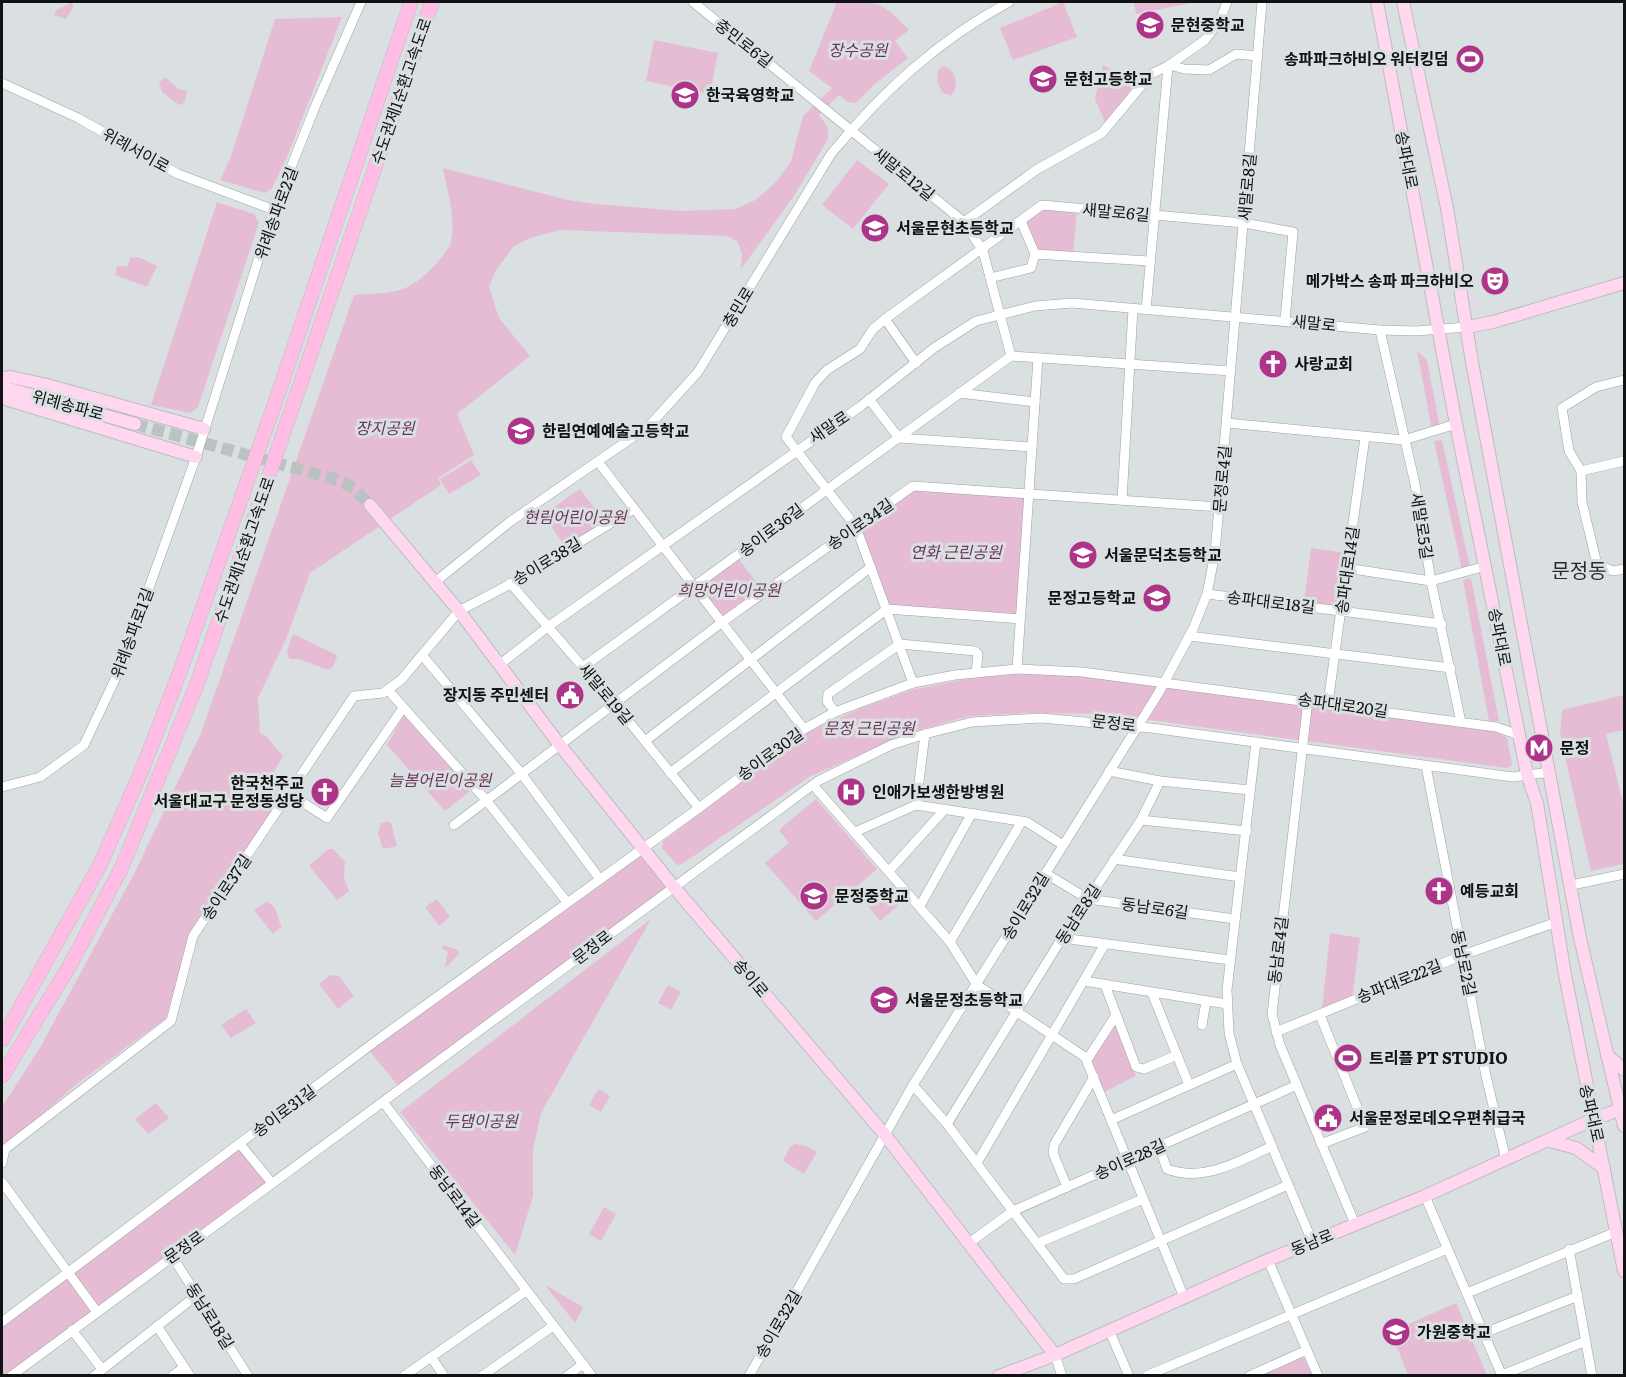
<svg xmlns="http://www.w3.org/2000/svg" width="1626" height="1377" viewBox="0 0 1626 1377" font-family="Literata,'Noto Sans KR',serif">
<rect width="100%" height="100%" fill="#dae0e1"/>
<g fill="#e5bcd4">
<path d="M73,2V7L66,19L54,15L56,10Z"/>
<path d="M837,2C878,2 881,0 909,30L895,41L908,58L875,84L856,103L848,102L839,95L819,115L828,127V139L794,196L741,269L742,253L737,241L727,236L560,230L533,237L514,246L496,270L489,287L499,318L530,356L457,414L474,455L438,478L441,485L310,573L286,639L258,698L260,733L266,736L283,756L267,783L283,796L191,930L166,1018L78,1083L2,1149V1107L41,1046L135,872L201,733L354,295C395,292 407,295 436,264C441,258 450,248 451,241C456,218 447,190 443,168L568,200L596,204L681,211L736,209L757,199L776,182L791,161L803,116L832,88L809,71Z"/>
<path d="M1063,2L1077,37L1013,60L1000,28Z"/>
<path d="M1134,2H1196L1136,14Z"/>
<path d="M342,17L288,155L272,188L265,193L220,180L230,159L275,19Z"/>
<path d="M654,40L718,53L710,94L646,81Z"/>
<path d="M1103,65L1120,73L1144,75L1105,122L1095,99Z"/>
<path d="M943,66C956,70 960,85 951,96L942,92L937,81L938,70Z"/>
<path d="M165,77L178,89L187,91L184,103L179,105L162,92L159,83Z"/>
<path d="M857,160L889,184L853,229L822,205Z"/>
<path d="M217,202L254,214L259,223L198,407L190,413L151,405Z"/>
<path d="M1042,208L1077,211L1073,253L1036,251L1023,222Z"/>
<path d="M138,257L157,266L147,287L115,275L117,266H128L130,258Z"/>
<path d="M1417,351L1427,360L1440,428L1432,430Z"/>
<path d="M1442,440L1470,568L1462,570L1434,441Z"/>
<path d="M471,460L481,475L449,494L440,479Z"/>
<path d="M580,489L605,522L565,546L543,515Z"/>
<path d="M913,490L1028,497L1018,617L890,607L861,530Z"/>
<path d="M1311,548L1346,553L1339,607L1304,603Z"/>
<path d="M738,558L763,591L723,621L696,587Z"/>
<path d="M1471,578L1499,721H1489L1463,580Z"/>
<path d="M293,634L335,654L337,657L333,667L328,670L299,659H289L287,651Z"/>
<path d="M1017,674L1083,676L1498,732L1507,738L1512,765L1507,768L1105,714L1025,713L970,716L926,728L889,742L809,777L682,864L677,865L662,848L663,841L809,732L861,708L915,689L976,677Z"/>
<path d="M1624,695V730L1606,734L1624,807V864L1591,871L1560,734L1562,710Z"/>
<path d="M404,715L471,790L445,811L387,745Z"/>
<path d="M816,799L877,869L816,921L765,863L789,843L779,830Z"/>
<path d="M388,821L391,823L397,846L383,849L378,833L381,823Z"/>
<path d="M642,848L673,886L400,1088L367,1048Z"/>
<path d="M328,849H333L345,862L344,878L349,891L337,900L309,866Z"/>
<path d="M893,883L906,899L880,921L867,905Z"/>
<path d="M437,899L450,917L439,926L425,907Z"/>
<path d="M266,902C280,906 275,917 282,926L273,934L254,910Z"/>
<path d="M651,919L541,1113L533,1149V1196L515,1255L400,1112Z"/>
<path d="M1330,933L1360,938L1352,999L1322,1009Z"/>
<path d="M443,945L458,950L459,954L445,968L448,952L442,948Z"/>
<path d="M331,975L339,976L354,996L338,1009L319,984Z"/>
<path d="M668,985L681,992L671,1010L658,1003Z"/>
<path d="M246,1009L256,1023L231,1038L221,1025Z"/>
<path d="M1116,1022L1136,1076L1102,1093L1089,1063Z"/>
<path d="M598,1089L610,1096L601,1112L589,1105Z"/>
<path d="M156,1103L169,1118L148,1134L135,1119Z"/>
<path d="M795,1144L803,1145L817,1152L804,1174L783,1161L790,1147Z"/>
<path d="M239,1147L268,1182L6,1375L2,1376V1325Z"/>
<path d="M604,1207L616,1214L601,1241L589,1234Z"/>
<path d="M545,1285L583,1307L575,1323Z"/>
<path d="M1456,1303L1487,1375H1408L1391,1332Z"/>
<path d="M1303,1356L1312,1375L1257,1376Z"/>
</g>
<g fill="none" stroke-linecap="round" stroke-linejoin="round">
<path stroke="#bcc1c2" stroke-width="12" stroke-dasharray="12 6" stroke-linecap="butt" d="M135,424L338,480L354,488L370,505"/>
<g stroke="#9ca2a2" stroke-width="10">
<g id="minor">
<path d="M693,2L964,222L983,251L1011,356"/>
<path d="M1170,65L1184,69L1209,70L1236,54L1258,56"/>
<path d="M2,83L78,118L178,174L274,210"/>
<path d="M1021,221L1035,254L1149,261"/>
<path d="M964,222L1036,170L1102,133L1151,74L1168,66L1205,40L1221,18L1227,2"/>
<path d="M990,278L1031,268L1035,254"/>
<path d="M1146,310L1168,66"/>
<path d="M885,319L873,329L860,349L827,370L815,383L786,437L856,527L913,683"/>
<path d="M1380,330L1415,484L1431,581L1461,722"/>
<path d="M916,363L885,319L1042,205L1244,223L1293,232L1285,320"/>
<path d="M959,393L1035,402"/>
<path d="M869,399L899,438L1032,447"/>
<path d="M1227,423L1404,440L1456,424"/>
<path d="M599,463L804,729"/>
<path d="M1581,471L1569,451L1562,408L1596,387L1624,380"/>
<path d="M1581,471L1582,502L1597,564L1613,571L1624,569"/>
<path d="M1581,471L1624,461"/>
<path d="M1122,500L1133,309"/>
<path d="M1346,568L1431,581L1486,566"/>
<path d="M435,582L511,521L649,426L698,372L831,154C882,92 938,40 1009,2"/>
<path d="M510,583L614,703L699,808"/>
<path d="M1207,594L1442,624"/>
<path d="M1189,636L1451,668"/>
<path d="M422,655L521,773L599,878"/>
<path d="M499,665L549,626L861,406L934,348L976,321L1035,306L1072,303L1380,330L1416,331L1467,327"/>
<path d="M583,667L1011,356L1231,371"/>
<path d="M1017,669L1038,358"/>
<path d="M388,690L486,800L567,902"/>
<path d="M1308,700L1272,1014L1280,1045L1355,1224"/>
<path d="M1328,703L1365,437"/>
<path d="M835,712L827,701L828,694L900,644L975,651L978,654L976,673"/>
<path d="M645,741L871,567"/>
<path d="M1256,742L1227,990L1229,1033L1237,1064L1312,1241"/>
<path d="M1426,766L1486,1076L1506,1160"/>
<path d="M1109,771L1160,781L1250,790"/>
<path d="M670,773L887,609L1020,619"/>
<path d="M813,785L950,942L977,985L1085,1057L1184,1297"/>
<path d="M2,787L40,777L84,745L119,671L196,457L274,210L315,107L361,2"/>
<path d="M290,794L327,818L403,708"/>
<path d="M916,805L925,734"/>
<path d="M1141,820L1247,831"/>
<path d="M454,825L721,623L913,486L1220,507"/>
<path d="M855,832L916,805L1027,822L1063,845"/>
<path d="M1114,859L1240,877"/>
<path d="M889,871L945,809"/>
<path d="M1045,873L1088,899L1235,919"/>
<path d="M1572,885L1624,874"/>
<path d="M920,906L972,813"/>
<path d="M1062,938L1230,960"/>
<path d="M950,942L1022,821"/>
<path d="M1084,981L1227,1004"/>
<path d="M1105,985L1136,1067L1144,1069L1177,1055"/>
<path d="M1152,993L1189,1085"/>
<path d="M1320,1015L1365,1127L1321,1144"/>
<path d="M1202,1025L1206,1001"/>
<path d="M1276,1032L1463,955L1557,922"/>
<path d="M1087,1060L1116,1015"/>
<path d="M913,1085L947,1124L1064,1279H1074L1288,1185"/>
<path d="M383,1102L592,1376"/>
<path d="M1111,1120L1237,1064"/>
<path d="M947,1124L1062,938L1141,820L1160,781"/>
<path d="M240,1144L272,1183"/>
<path d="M1159,1147L1167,1169C1203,1183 1240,1161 1272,1146"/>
<path d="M2,1163L5,1149L171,1021L193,936L354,696L383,693L401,680L459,611L516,581L634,509"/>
<path d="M977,1163L1105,944"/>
<path d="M2,1182L97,1312"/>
<path d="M1067,1187L1053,1153L1054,1145L1094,1077"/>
<path d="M1425,1196L1502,1376"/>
<path d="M969,1243L1013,1211L1297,1085"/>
<path d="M1038,1243L1143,1199"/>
<path d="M1569,1249L1592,1376"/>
<path d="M172,1256L248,1376"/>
<path d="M1268,1260L1318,1376"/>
<path d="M1467,1293L1616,1232"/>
<path d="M2,1322L380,1038L699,808L804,729L835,712L913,683L955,675L1017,669L1082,672L1496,727L1519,735"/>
<path d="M157,1326L190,1376"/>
<path d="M72,1330L102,1369"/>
<path d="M1109,1330L1129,1376"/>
<path d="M1484,1333L1578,1296"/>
<path d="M1055,1355L1062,1376"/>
<path d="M431,1357L444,1376"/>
<path d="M1502,1375L1586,1341"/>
<path d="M11,1376L818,781L891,745L925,734L972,722L1041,718L1151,728L1513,777L1550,772"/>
<path d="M94,1376L197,1295"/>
<path d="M172,1376L184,1367"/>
<path d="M404,1376L526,1291"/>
<path d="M482,1376L553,1326"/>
<path d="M567,1376L583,1364"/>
<path d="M749,1376L913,1085L1158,694L1193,629L1207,594L1215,553L1262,2"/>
<path d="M1146,1376L1447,1249"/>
<path d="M1249,1376L1307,1350"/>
</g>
</g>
<g stroke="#bcbdbd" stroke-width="14">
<g id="major">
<path d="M1377,2L1456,424L1527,774L1537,803L1565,975L1624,1271"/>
<path d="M1403,2L1447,208L1472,362L1580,938L1624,1126"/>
<path d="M1467,327L1493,322L1624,283"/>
<path d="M2,378L11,377L47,385L204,429"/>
<path d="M2,387L135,424"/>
<path d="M2,398L196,457"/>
<path d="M370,505L459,611L559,744L673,886L885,1135L1055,1355"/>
<path d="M1607,1055L1624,1070"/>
<path d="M1550,1141L1576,1148L1604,1168"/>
<path d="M999,1376L1055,1355L1268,1260L1425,1196L1594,1119L1624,1108"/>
</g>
</g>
<g stroke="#bcbdbd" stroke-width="15">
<g id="highway">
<path d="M2,1040L100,865L142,770L181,669L276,400L411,2"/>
<path d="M2,1076L69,967L121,869L197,684L432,2"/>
</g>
</g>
<use href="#minor" stroke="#fff" stroke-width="9"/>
<use href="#major" stroke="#ffd7ef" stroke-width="12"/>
<use href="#highway" stroke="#ffbde5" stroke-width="14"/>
</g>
<defs>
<g id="school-disc" transform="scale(1.5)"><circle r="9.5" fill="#ad3488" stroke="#dae0e1"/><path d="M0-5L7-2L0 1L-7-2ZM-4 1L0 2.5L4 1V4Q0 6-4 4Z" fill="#fff"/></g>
<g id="stadium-disc" transform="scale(1.5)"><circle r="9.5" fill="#ad3488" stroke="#dae0e1"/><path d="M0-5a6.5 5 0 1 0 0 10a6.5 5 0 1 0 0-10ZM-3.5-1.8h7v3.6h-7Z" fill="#fff"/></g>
<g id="theatre-disc" transform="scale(1.5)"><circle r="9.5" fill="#ad3488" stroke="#dae0e1"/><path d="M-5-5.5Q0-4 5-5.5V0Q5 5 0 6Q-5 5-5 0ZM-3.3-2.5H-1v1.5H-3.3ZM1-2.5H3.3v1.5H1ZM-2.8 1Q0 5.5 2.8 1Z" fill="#fff"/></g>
<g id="church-disc" transform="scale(1.5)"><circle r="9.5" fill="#ad3488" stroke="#dae0e1"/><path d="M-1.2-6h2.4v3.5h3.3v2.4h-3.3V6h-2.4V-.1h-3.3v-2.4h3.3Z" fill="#fff"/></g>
<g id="civic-disc" transform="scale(1.5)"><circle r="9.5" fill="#ad3488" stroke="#dae0e1"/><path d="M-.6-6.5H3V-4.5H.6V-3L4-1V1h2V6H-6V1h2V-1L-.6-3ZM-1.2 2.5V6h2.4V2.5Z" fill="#fff"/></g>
<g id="metro-disc" transform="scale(1.5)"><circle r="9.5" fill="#ad3488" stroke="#dae0e1"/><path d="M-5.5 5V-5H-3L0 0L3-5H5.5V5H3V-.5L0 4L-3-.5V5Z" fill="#fff"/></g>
<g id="hospital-disc" transform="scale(1.5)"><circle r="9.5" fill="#ad3488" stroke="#dae0e1"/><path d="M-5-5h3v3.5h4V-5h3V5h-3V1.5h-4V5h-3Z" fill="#fff"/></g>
</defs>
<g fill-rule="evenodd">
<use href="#school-disc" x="1150" y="25"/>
<use href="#stadium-disc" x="1470" y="59"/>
<use href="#school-disc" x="1043" y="79"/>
<use href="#school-disc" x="685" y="95"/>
<use href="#school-disc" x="875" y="228"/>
<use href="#theatre-disc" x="1495" y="281"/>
<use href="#church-disc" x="1273" y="364"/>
<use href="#school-disc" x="521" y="431"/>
<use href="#school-disc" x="1083" y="555"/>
<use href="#school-disc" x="1157" y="598"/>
<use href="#civic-disc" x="570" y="695"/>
<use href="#metro-disc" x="1539" y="748"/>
<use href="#church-disc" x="325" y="792"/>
<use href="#hospital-disc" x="851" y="792"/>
<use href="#church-disc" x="1439" y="891"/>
<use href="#school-disc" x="814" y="896"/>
<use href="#school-disc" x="884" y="1000"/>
<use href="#stadium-disc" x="1348" y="1058"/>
<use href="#civic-disc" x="1328" y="1118"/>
<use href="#school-disc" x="1396" y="1332"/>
</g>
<g text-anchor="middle" stroke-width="6" stroke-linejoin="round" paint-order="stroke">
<g font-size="16" font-weight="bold" fill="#101213" stroke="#dae0e1" text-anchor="start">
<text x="1171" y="31">문현중학교</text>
<text x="1449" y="65" text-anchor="end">송파파크하비오 워터킹덤</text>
<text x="1064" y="85">문현고등학교</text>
<text x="706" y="101">한국육영학교</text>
<text x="896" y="234">서울문현초등학교</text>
<text x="1474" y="287" text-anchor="end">메가박스 송파 파크하비오</text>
<text x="1294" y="370">사랑교회</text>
<text x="542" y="437">한림연예예술고등학교</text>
<text x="1104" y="561">서울문덕초등학교</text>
<text x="1136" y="604" text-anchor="end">문정고등학교</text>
<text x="549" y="701" text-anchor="end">장지동 주민센터</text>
<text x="1560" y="754">문정</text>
<text x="304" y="789" text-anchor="end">한국천주교<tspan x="304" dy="18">서울대교구 문정동성당</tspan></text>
<text x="872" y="798">인애가보생한방병원</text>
<text x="1460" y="897">예등교회</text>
<text x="835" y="902">문정중학교</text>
<text x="905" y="1006">서울문정초등학교</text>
<text x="1369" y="1064">트리플 PT STUDIO</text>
<text x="1349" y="1124">서울문정로데오우편취급국</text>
<text x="1417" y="1338">가원중학교</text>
</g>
<g font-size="16" fill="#101213" stroke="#dae0e1">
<text transform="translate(744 43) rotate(38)" y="6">충민로6길</text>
<text transform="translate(401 91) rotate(-71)" y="6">수도권제1순환고속도로</text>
<text transform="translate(136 150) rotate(29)" y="6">위례서이로</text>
<text transform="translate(1407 160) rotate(79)" y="6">송파대로</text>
<text transform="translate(904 174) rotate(39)" y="6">새말로12길</text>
<text transform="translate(1247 187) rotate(-85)" y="6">새말로8길</text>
<text transform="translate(1116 212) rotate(5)" y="6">새말로6길</text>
<text transform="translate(276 213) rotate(-70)" y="6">위례송파로2길</text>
<text transform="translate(738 307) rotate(-59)" y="6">충민로</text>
<text transform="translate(1314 323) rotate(6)" y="6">새말로</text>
<text transform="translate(68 405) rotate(15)" y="6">위례송파로</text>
<text transform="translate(829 427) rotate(-34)" y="6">새말로</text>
<text transform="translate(1222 479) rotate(-85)" y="6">문정로4길</text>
<text transform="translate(860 524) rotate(-35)" y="6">송이로34길</text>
<text transform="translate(1422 526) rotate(81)" y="6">새말로5길</text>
<text transform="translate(771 530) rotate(-37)" y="6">송이로36길</text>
<text transform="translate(244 550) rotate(-71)" y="6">수도권제1순환고속도로</text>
<text transform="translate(547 561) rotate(-31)" y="6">송이로38길</text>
<text transform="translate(1347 570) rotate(-82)" y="6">송파대로14길</text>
<text transform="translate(1271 602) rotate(7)" y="6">송파대로18길</text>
<text transform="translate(132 633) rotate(-70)" y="6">위례송파로1길</text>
<text transform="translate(1500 637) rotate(79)" y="6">송파대로</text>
<text transform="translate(606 694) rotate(50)" y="6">새말로19길</text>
<text transform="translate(1343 705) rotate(8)" y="6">송파대로20길</text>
<text transform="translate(1114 723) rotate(7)" y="6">문정로</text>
<text transform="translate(770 754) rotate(-36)" y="6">송이로30길</text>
<text transform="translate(226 887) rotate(-56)" y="6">송이로37길</text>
<text transform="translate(1025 906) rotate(-59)" y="6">송이로32길</text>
<text transform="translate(1155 908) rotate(8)" y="6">동남로6길</text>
<text transform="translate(1078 914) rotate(-57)" y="6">동남로8길</text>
<text transform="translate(592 947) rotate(-37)" y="6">문정로</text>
<text transform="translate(1278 950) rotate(-83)" y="6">동남로4길</text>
<text transform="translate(1464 963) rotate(78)" y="6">동남로2길</text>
<text transform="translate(751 978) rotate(50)" y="6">송이로</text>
<text transform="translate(1399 981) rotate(-22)" y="6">송파대로22길</text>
<text transform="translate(284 1111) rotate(-37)" y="6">송이로31길</text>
<text transform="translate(1592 1113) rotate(77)" y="6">송파대로</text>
<text transform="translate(1130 1159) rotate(-24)" y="6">송이로28길</text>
<text transform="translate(455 1196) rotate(53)" y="6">동남로14길</text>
<text transform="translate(1312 1242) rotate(-22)" y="6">동남로</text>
<text transform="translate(184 1247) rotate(-35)" y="6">문정로</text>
<text transform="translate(210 1316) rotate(58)" y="6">동남로18길</text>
<text transform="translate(778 1324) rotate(-60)" y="6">송이로32길</text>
</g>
<g font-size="16" font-style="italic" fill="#6c3558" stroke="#dae0e1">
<text x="858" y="56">장수공원</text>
<text x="385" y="434">장지공원</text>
<text x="575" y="523">현림어린이공원</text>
<text x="956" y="558">연화 근린공원</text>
<text x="729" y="596">희망어린이공원</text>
<text x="869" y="734">문정 근린공원</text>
<text x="440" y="786">늘봄어린이공원</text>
<text x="481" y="1127">두댐이공원</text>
</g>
<g font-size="20" fill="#252a2a" stroke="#dae0e1">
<text x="1579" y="578">문정동</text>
</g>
</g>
<rect width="1626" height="1377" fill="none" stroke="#101213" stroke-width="6"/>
</svg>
